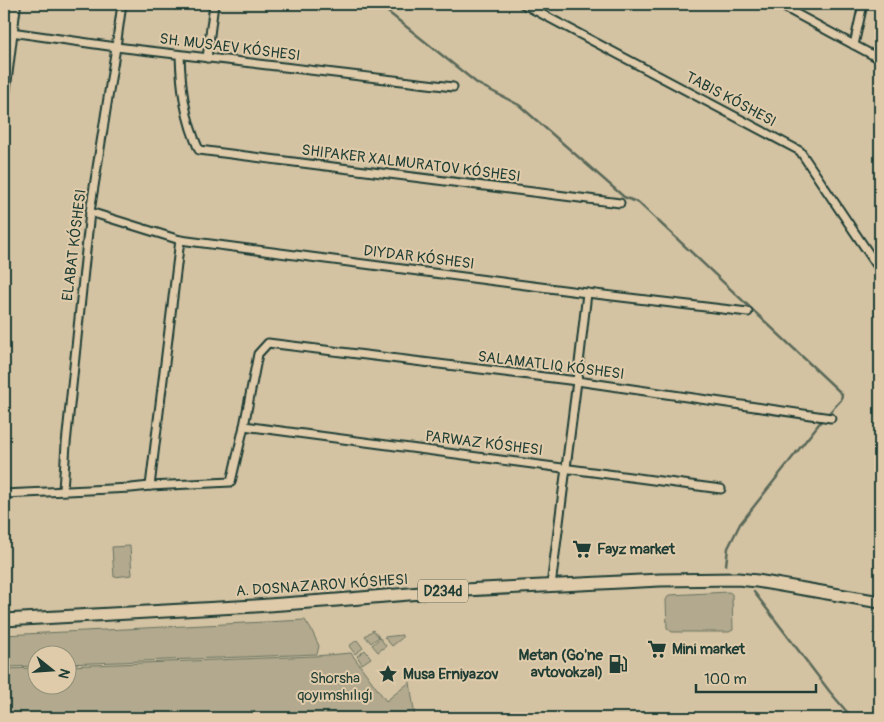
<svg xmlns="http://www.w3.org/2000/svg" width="884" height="722" viewBox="0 0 884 722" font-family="Pangolin,sans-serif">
<rect width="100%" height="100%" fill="#d4c3a3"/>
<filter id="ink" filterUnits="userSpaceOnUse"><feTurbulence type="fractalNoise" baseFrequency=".02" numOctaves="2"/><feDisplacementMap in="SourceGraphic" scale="10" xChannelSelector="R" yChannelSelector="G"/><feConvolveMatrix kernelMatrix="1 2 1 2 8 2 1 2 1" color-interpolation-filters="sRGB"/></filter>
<g filter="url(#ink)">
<g fill="#b2a98e" stroke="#687361">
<path d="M130,546L132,575L114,577L112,547Z"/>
<path d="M729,592L732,594L733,630L729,632H672L667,628L666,600L669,595Z"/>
<path d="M305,620L312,631L319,646L317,654L68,664V654H38L37,666L4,667V635Z"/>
<path d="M373,630L379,637L371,643L365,636Z"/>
<path d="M402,635V638L392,646L384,637Z"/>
<path d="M380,638L386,646L378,652L372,645Z"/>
<path d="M357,640L363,648L355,654L349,646Z"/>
<path d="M365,650L371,658L362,664L357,656Z"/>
<path d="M351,653L386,701L410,682L415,718H4V669L37,668L38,684H68V666L315,656Z"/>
</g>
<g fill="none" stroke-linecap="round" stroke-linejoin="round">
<g stroke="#5a6959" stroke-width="2.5">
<path d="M378,4L478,84L519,105L624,197L639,203L842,394L841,400L828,414"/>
<path d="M726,565L728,548L740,524L822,420"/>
<path d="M754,592L830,692L847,712L859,718"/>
</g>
<g stroke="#1f3d34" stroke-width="11">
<g id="street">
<path d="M523,4L800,151L880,270"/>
<path d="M778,4L880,59"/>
<path d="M4,31L116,47L453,87"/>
<path d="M854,45L863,4"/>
<path d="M180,55C181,88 185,119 199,150L620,203"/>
<path d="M207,58L214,4"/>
<path d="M90,212L180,240L587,293L748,312"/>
<path d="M244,426L721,489"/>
<path d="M150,486L180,240"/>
<path d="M63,490L66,444L90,212L116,47L122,4"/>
<path d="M4,494L131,488L150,486L231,482L244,426L258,354L268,343L577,381L831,418"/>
<path d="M551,586L577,381L587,293"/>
</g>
</g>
<g stroke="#1f3d34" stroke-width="14">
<path id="secondary" d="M4,94L15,4"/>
</g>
<g stroke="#1f3d34" stroke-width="15">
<path id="primary" d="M4,620L255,606L337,600L445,591L660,580L738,579L757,581L880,602"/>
</g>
<use href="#street" stroke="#dfcbaa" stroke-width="7"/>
<use href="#secondary" stroke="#dfcbaa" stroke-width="10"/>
<use href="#primary" stroke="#dfcbaa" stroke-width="11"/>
</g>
</g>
<defs>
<g id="supermarket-bare" transform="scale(1.5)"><path d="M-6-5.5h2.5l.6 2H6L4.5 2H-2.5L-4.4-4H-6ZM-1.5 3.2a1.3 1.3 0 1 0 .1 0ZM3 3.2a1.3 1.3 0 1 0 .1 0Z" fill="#1f3d34" stroke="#dfcbaa" stroke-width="2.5" paint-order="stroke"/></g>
<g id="fuel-bare" transform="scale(1.5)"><path d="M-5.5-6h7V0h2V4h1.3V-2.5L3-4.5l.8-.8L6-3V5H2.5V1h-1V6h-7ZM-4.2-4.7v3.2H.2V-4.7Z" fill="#1f3d34" stroke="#dfcbaa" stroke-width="2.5" paint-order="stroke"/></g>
<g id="sight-bare" transform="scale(1.5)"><path d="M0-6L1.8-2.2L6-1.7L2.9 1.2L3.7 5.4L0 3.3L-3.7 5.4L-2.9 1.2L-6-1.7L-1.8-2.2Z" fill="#1f3d34" stroke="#dfcbaa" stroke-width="2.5" paint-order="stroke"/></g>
</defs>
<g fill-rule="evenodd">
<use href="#supermarket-bare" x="582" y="549"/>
<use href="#supermarket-bare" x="657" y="649"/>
<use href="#fuel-bare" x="618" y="664"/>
<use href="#sight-bare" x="388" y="674"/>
</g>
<g text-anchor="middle" stroke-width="4" stroke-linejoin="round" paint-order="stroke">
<rect fill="#dfcbaa" stroke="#596857" stroke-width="1" x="418" y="579.5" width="50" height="23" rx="4"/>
<g font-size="14" font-weight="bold" fill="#1f3d34">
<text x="443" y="596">D234d</text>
</g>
<g font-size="15" fill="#1f3d34" stroke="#dfcbaa">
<text transform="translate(230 47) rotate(7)" y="5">SH. MUSAEV KÓSHESI</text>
<text transform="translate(731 99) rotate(28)" y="5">TABIS KÓSHESI</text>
<text transform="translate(411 163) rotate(7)" y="5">SHIPAKER XALMURATOV KÓSHESI</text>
<text transform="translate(74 245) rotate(-83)" y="5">ELABAT KÓSHESI</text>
<text transform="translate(419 257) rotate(7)" y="5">DIYDAR KÓSHESI</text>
<text transform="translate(551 365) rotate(7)" y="5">SALAMATLIQ KÓSHESI</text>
<text transform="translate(484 443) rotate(7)" y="5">PARWAZ KÓSHESI</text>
<text transform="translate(322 585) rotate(-4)" y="5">A. DOSNAZAROV KÓSHESI</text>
</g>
<g font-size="15" font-weight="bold" fill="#1f3d34" stroke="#dfcbaa" text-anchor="start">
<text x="597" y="554">Fayz market</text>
<text x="672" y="654">Mini market</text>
<text x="603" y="660" text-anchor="end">Metan (Go'ne<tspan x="603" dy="17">avtovokzal)</tspan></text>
<text x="403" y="679">Musa Erniyazov</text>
</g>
<g font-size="15" fill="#264238" stroke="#dfcbaa">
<text x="335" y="683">Shorsha<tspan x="335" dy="17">qoyımshılıǵı</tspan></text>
</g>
</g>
<rect width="884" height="722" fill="none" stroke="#dfcbaa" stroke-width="20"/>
<rect x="10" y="10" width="864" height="702" fill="none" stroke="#1f3d34" stroke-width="2" filter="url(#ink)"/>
<g transform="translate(52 670) rotate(107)"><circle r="24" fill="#dfcbaa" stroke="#92927b"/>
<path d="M0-4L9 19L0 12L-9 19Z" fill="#1f3d34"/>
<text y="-8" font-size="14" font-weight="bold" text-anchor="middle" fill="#1f3d34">N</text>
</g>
<path d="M696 684v8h120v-8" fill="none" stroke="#1f3d34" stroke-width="2.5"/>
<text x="704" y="684" font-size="15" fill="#1f3d34" stroke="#dfcbaa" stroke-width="4" paint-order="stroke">100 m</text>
</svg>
